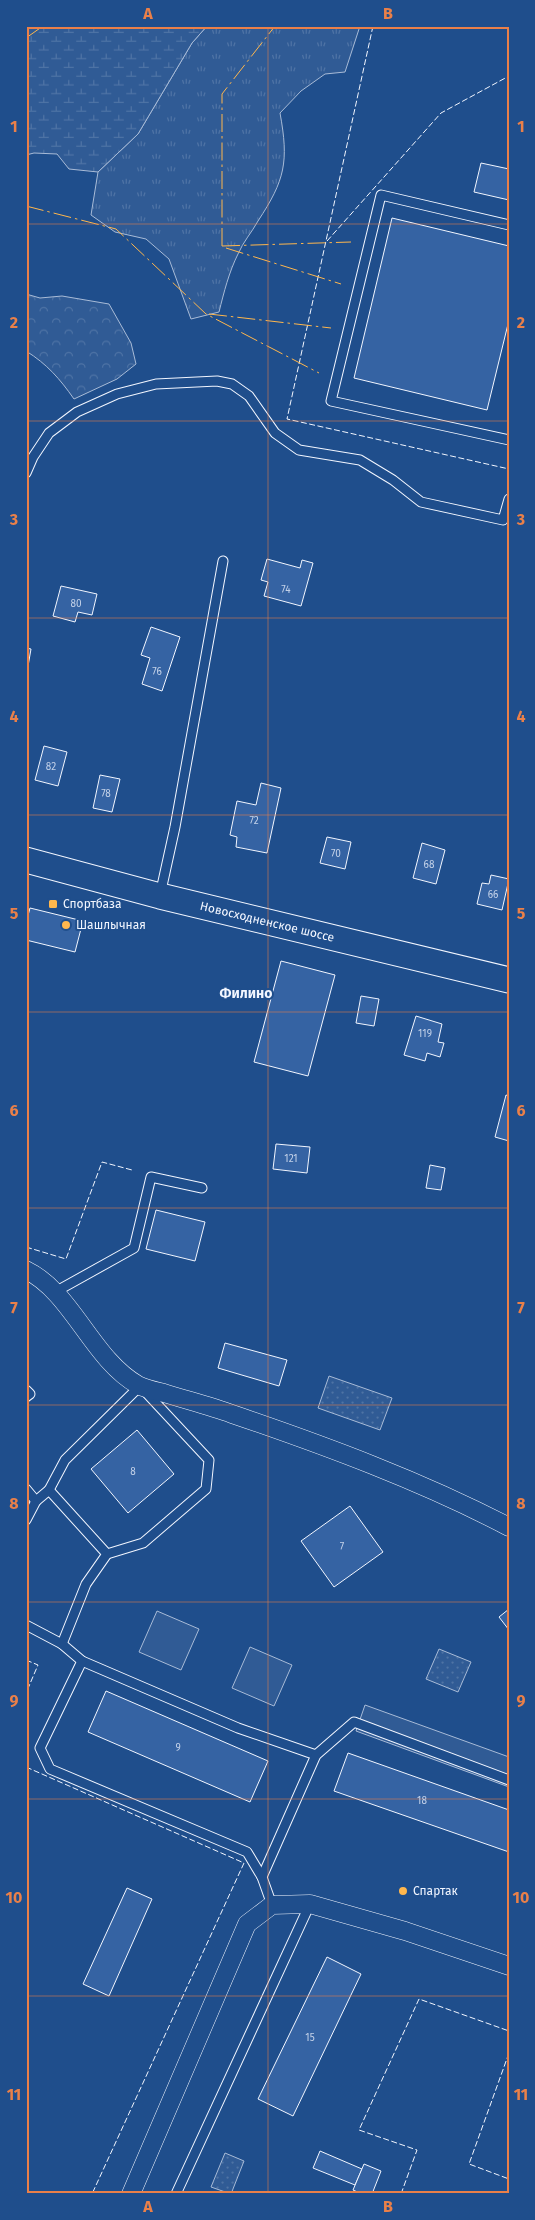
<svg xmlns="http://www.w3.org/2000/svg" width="535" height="2220" viewBox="0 0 535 2220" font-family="'Fira Sans',sans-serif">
<defs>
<pattern id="grass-tufts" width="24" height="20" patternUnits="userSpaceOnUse" patternTransform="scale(1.25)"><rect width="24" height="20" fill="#305b95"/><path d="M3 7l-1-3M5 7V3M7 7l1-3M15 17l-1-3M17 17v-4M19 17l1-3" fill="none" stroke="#4e73a5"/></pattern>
<pattern id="forest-crowns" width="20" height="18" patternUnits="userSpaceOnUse" patternTransform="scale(1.25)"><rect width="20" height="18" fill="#305b95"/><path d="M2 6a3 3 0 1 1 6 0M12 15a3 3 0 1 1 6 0" fill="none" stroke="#4e73a5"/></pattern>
<pattern id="wetland-marsh" width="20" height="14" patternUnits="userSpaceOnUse" patternTransform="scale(1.25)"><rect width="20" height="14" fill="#305b95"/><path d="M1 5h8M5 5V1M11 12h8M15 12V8" fill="none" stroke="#4e73a5"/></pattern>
<pattern id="park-dots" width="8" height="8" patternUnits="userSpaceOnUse" patternTransform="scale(1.25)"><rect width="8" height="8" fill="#305b95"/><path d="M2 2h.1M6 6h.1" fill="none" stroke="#4e73a5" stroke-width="1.8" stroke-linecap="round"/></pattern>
</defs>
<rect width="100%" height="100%" fill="#1f4e8c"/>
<path fill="url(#grass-tufts)" stroke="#a8bbd7" d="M207,26H360L345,72L325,74L301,91L280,113C289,162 285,180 258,221C252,232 243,242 238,254C229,272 224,292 219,312L191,319L169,259L146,239L115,232L91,215L98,172L138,134L192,43Z"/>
<path fill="url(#forest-crowns)" stroke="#a8bbd7" d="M26,294L40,298L62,296L109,304L131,343L136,364L117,379L74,399C60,379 47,364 26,351Z"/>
<path fill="url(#wetland-marsh)" stroke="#a8bbd7" d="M26,26H207L192,43L138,134L98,172L69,169L57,154L34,153L26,155Z"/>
<g fill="url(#park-dots)" stroke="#a8bbd7">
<path d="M329,1376L392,1398L380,1430L318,1408Z"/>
<path d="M439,1649L471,1662L458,1692L426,1679Z"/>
<path d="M225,2153L244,2161L231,2194L211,2187Z"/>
</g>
<g fill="#305b95" stroke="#a8bbd7">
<path d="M157,1611L199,1629L181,1670L139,1652Z"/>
<path d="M250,1647L292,1665L274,1706L232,1688Z"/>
<path d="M365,1705L509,1757V1787L356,1731Z"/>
</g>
<g fill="#3563a3" stroke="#f2f6ff">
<path d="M481,163L509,169V200L474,192Z"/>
<path d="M392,218L509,246V320L487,410L354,378Z"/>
<path d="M267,559L300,568L302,560L313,563L301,606L264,596L268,582L261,580Z"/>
<path d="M61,586L97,594L92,615L78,612L75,622L53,616Z"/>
<path d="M151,627L180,637L162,691L142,684L150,658L141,655Z"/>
<path d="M26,648L31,649L27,672H26Z"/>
<path d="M44,746L67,752L58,786L35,780Z"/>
<path d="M100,775L120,779L112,812L93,808Z"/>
<path d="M261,783L281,788L267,853L236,847L237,837L230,835L237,801L256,805Z"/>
<path d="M327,837L351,842L345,869L320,863Z"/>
<path d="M422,843L445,850L436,884L413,878Z"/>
<path d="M491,875L509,879L502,910L477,904L482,883L489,884Z"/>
<path d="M30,908L83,921L75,952L26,940V923Z"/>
<path d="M281,961L335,975L308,1076L254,1062Z"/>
<path d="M361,996L379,999L374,1026L356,1023Z"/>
<path d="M416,1016L442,1024L438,1042L444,1043L440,1057L427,1053L425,1061L404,1055Z"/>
<path d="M506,1095L509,1096V1141L495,1137Z"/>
<path d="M276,1144L310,1147L307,1173L273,1169Z"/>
<path d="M430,1165L445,1168L441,1190L426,1188Z"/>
<path d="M156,1210L205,1222L195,1261L146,1249Z"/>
<path d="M225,1343L287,1360L279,1386L218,1368Z"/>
<path d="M137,1430L174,1474L128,1513L91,1469Z"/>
<path d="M350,1506L383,1552L334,1587L301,1541Z"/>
<path d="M509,1609V1630L499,1617Z"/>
<path d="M106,1691L268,1761L250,1802L88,1732Z"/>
<path d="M348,1753L509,1810V1852L334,1791Z"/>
<path d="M127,1888L152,1899L109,1996L83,1984Z"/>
<path d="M327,1957L361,1974L293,2116L258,2099Z"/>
<path d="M320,2151L362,2169L355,2185L313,2168Z"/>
<path d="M364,2164L381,2171L372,2194H362L353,2190Z"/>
</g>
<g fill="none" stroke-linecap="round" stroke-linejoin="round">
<g stroke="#f2f6ff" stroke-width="11">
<g id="lane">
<path d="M509,225L381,195L331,401L509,440"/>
<path d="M26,473L33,457L49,433L77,412L117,394L156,384L217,381L232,384L249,396L275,433L299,450L360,460L393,480L421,502L503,520L509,499"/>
<path d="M160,895L175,827L223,561"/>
<path d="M55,1292L134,1248L151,1177L202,1188"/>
<path d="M26,1390L30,1394L26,1397"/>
<path d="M26,1489L36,1501"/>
<path d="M49,1490L65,1460L140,1386L209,1460L206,1489L143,1543L107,1554"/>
<path d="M26,1520L36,1501L49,1490L107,1554L86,1584L62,1644"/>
<path d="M26,1625L62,1644L82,1661L238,1728L316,1755"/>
<path d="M82,1661L40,1748L50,1769L247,1852L262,1877"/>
<path d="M272,1905L262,1877L316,1755L354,1722L509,1780"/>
<path d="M176,2194L310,1904"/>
</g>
</g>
<g stroke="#f2f6ff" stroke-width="19">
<g id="street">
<path d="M26,1270C72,1292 92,1359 138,1385C146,1389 156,1391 164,1393C186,1400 210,1406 232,1414C326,1446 421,1481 509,1527"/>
<path d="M131,2194L247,1924L272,1905L310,1904L405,1931L509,1966"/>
</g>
</g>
<g stroke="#f2f6ff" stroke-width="27">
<g id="secondary">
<path id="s1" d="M26,860L160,896L509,980"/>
</g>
</g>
<use href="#lane" stroke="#1f4e8c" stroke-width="9"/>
<use href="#street" stroke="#1f4e8c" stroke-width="18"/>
<use href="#secondary" stroke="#1f4e8c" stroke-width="25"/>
<g stroke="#f2f6ff" stroke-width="1" stroke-dasharray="6 2.5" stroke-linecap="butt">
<path d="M373,26L287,419L509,469"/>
<path d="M327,241L441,113L509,76"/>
<path d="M26,1247L66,1259L102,1162L132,1170"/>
<path d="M26,1660L38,1665L26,1693"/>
<path d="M26,1767L244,1863L92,2194"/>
<path d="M509,2053L469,2164L509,2179"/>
<path d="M401,2194L417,2150L359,2130L419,1999L509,2031"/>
</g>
<g stroke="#ffb74d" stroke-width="1" stroke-dasharray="18 4 2.5 4" stroke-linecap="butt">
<path d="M26,38L43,26"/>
<path d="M26,206L116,229L206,314L319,373"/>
<path d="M222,246V94L275,26"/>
<path d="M222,246L351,242"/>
<path d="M226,248L341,284"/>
<path d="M209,314L331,328"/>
</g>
</g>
<path fill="none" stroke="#ea8049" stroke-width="1" stroke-opacity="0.55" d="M268,26V2194M26,224H509M26,421H509M26,618H509M26,815H509M26,1012H509M26,1208H509M26,1405H509M26,1602H509M26,1799H509M26,1996H509"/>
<g fill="#ffb74d" stroke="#1f4e8c" stroke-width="2">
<rect x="48" y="899" width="10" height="10" rx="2.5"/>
<circle cx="66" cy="925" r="5"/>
<circle cx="403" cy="1891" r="5"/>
</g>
<g text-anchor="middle" stroke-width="4" stroke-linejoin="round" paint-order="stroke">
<g font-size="10" fill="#c3d1e8">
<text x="286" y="593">74</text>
<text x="76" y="607">80</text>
<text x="157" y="675">76</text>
<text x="51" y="770">82</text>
<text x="106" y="797">78</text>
<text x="254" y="824">72</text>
<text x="336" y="857">70</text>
<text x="429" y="868">68</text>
<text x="493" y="898">66</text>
<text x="425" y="1037">119</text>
<text x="291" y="1162">121</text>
<text x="133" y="1475">8</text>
<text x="342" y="1550">7</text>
<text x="178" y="1751">9</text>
<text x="422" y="1804">18</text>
<text x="310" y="2041">15</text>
</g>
<g font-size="12" fill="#f2f6ff" stroke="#1f4e8c" text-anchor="start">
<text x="63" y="908">Спортбаза</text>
<text x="76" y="929">Шашлычная</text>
<text x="413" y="1895">Спартак</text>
</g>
<g font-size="12" fill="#f2f6ff" stroke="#1f4e8c">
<text dy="4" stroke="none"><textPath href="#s1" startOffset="249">Новосходненское шоссе</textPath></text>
</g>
<g font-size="14" font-weight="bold" fill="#f2f6ff" stroke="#1f4e8c">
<text x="246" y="998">Филино</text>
</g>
</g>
<rect width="535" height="2220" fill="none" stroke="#1f4e8c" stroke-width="55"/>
<rect x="28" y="28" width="480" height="2164" fill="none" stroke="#ea8049" stroke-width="2"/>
<g font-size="16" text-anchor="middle" font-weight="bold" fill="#ea8049">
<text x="148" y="19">A</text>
<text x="388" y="19">B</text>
<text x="14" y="132">1</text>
<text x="521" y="132">1</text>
<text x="14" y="328">2</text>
<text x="521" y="328">2</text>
<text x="14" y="525">3</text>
<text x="521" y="525">3</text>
<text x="14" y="722">4</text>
<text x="521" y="722">4</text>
<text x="14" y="919">5</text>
<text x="521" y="919">5</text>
<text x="14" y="1116">6</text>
<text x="521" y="1116">6</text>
<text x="14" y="1313">7</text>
<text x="521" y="1313">7</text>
<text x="14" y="1509">8</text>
<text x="521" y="1509">8</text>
<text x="14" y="1706">9</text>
<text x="521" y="1706">9</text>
<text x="14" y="1903">10</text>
<text x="521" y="1903">10</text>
<text x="14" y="2100">11</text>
<text x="521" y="2100">11</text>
<text x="148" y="2212">A</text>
<text x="388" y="2212">B</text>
</g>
</svg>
